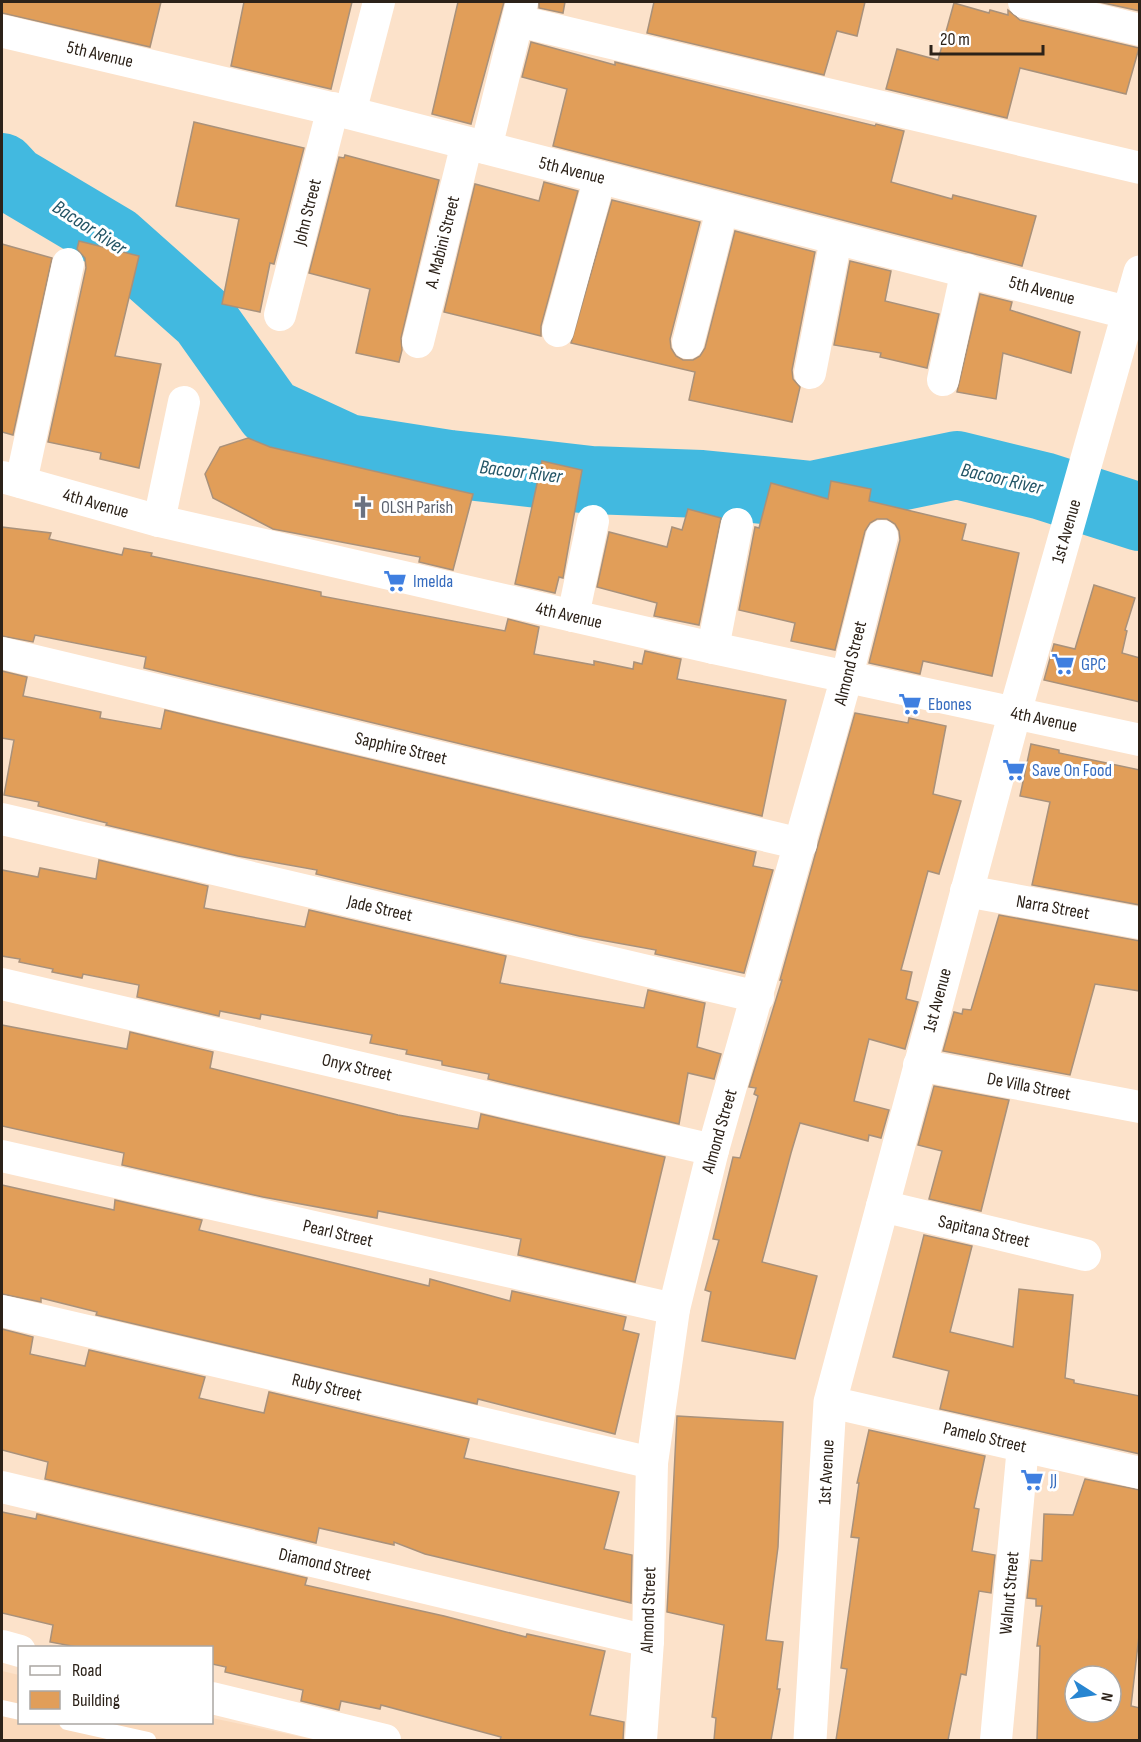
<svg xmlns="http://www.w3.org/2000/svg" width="1141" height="1742" viewBox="0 0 1141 1742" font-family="'Sofia Sans Condensed',sans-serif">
<rect width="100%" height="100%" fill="#fce2ca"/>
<path fill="#fad9bb" d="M2,1671L19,1675L20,1722H212V1718L316,1740H2Z"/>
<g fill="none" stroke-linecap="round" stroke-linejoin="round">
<path stroke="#42b9e0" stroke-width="68" d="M2,167L14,180L115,240L204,319L270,412L348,448L450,464L591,480L702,484L812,495L957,465L1043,486L1140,517"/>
</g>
<g fill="#e19e59" stroke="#a9917a" stroke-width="1.5" fill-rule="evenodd">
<path d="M2,2H161L150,47L2,13Z"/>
<path d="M244,2H352L331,89L231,66Z"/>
<path d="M458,2H504L471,124L432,114Z"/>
<path d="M539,2H565L563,13L539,8Z"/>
<path d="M654,2H865L857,36L837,31L824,75L647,33Z"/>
<path d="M1099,2H1140V11Z"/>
<path d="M954,3L989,13L990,10L1008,15V10L1020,20L1139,48L1126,94L1020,68L1007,118L886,89L897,49L938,60Z"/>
<path d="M531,42L615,65V62L875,126L876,124L904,131L891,182L952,199L953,195L1036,216L1022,266L553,146L567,89L522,77Z"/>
<path d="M194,122L304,148L274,264L270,263L260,312L222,304L239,219L176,206Z"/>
<path d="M345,155L439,180L401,338L402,350L399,362L356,353L370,289L309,273L339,157L344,158Z"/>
<path d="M544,182L578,191L541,326V336L444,312L475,184L539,201Z"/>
<path d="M612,200L700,222L670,339L671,348L676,356L683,360H693L700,356L705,348L735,231L815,252L792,370L793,379L800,387L792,422L689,400L695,372L571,343Z"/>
<path d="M79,241L139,256L115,356L161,364L139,468L100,459L101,453L48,442L86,268L85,258L77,249Z"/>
<path d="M2,244L52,258L13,435L2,432Z"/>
<path d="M850,261L891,271L885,301L939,314L927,368L880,357L881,353L834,345Z"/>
<path d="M980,294L1012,302L1010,310L1080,332L1071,373L1003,353L996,399L957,392Z"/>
<path d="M248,438L270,447L473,494L453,570L419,562L420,557L273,529L213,498L205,474L220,447Z"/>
<path d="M542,461L582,470L563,578L559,577L555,593L515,584Z"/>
<path d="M831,481L871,489L869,501L966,524L962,540L1019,553L992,676L923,661L920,674L869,663L900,540L899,531L895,524L887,519H877L870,523L865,531L835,650L791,641L795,623L739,610L755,527L759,528L771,483L828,499Z"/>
<path d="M688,509L721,518L699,625L654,616L657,603L597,587L609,532L667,547L672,527L682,530Z"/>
<path d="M2,527L51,533L49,539L122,555L124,548L152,553L151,556L321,592V596L505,631L508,619L539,627L534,654L594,665V661L633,669L634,662L642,664L645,651L681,659L677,679L786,700L762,816L144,668L146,657L35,635L33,642L2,636Z"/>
<path d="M1094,585L1135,598L1125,630L1127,631L1122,653L1140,658V702L1044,680L1054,644L1075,649Z"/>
<path d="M2,671L27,677L23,696L101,712L100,718L161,729L165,710L756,852L753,866L773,870L744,973L655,954L656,950L579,936L316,874L317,870L238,856L106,825L107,823L38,806L39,802L4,795L14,740L2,738Z"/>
<path d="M855,713L908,723L909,718L946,726L933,794L961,801L939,874L928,871L901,970L912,972L906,999L918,1002L905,1049L869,1039L854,1101L889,1110L881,1138L869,1135L868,1141L800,1123L791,1153L762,1262L817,1276L795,1359L702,1341L711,1292L705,1290L719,1240L713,1239L733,1157L740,1158L758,1096L754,1094L756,1088L749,1087L782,980H780Z"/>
<path d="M1031,744L1059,750V753L1140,770V905L1032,885L1050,802L1020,796Z"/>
<path d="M99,860L208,886L204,908L305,927L309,910L506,956L500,983L644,1008L648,990L705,1003L697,1047L721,1054L714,1079L688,1073L679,1124L488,1079L489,1074L442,1065V1061L406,1054L407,1050L370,1043L372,1035L261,1014L260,1019L220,1011L219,1016L137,997L139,985L83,974L82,978L52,972L53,969L19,962L20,959L2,956V870L38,877L40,868L96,879Z"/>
<path d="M999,915L1140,941V991L1095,984L1070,1075L943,1051L954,1012L962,1014L963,1009L971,1010Z"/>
<path d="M2,1025L127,1049L130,1032L213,1052L210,1068L398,1115L478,1129L481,1114L665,1157L635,1282L518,1255L521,1239L378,1211L377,1218L263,1197L122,1165L124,1153L2,1126Z"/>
<path d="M934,1086L1009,1100L981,1211L929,1199L942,1151L918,1145Z"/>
<path d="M2,1185L114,1210L115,1200L202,1220L199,1230L429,1286L430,1279L510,1301L512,1291L626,1317L623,1330L639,1334L615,1434L478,1399L477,1404L96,1315L97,1312L41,1298V1302L2,1294Z"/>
<path d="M924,1235L972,1246L950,1332L1013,1347L1019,1289L1073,1295L1065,1378L1074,1380V1383L1140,1396V1454L940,1409L949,1371L893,1357Z"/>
<path d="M2,1329L33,1337L30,1354L85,1366L89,1350L205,1377L199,1398L264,1413L269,1392L469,1439L464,1458L619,1492L604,1549L632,1555L631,1603L425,1554L394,1542V1545L319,1528L316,1543L45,1479L48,1462L2,1450Z"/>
<path d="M677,1416L783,1422L778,1547L766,1640L783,1642L777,1689H780L771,1740H714L716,1718L712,1717L724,1625L667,1612Z"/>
<path d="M869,1430L985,1456L974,1508L979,1509L972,1551L995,1555L991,1593L979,1591L966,1675L961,1674L948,1740H836L847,1669L841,1668L859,1538L851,1537L859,1483H857Z"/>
<path d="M1085,1479L1140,1490V1627L1131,1706L1140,1708V1740H1037L1040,1646H1037L1042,1606H1036V1599L1027,1598L1031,1560L1042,1561L1044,1514L1073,1515ZM1075,1676H1111V1712H1075Z"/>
<path d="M2,1512L36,1519L37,1514L307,1578L305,1585L444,1616L526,1637L527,1634L605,1651L590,1715L624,1722L623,1740H500L501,1737L381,1705L380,1709L341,1701L339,1710L301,1701L303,1690L225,1672L226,1667L212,1664V1647H77L50,1642L53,1625L2,1613Z"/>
</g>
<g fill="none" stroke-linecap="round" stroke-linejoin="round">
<g stroke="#fff" stroke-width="16">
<path d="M2,1708L20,1712"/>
<path d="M67,1722L148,1740"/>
</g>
<g stroke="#fff" stroke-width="32">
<path d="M1024,2L1140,30"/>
<path d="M518,21L1140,168"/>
<path d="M350,113L379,2"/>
<path d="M486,148L522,2"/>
<path d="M280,315L333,108"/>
<path d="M558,331L600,177"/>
<path d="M418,342L467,143"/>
<path d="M688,343L722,210"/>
<path d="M810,373L836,239"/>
<path d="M943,380L967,270"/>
<path d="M2,477L159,521L713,648L1140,740"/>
<path d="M21,482L68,264"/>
<path d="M159,521L184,402"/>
<path d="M573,616L593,521"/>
<path d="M713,648L737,524"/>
<path d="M2,653L801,844"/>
<path d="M2,819L758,997"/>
<path d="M966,891L1140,923"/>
<path d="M2,984L713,1150"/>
<path d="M919,1065L1140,1107"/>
<path d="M2,1156L674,1309"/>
<path d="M882,1206L1085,1255"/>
<path d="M2,1311L652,1463"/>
<path d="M830,1402L1140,1473"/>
<path d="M2,1487L648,1641"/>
<path d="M2,1646L20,1651"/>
<path d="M212,1698L385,1740"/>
<path d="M641,1740L648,1641L652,1463L674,1309L713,1150L847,676L882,536"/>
<path d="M996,1740L1023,1446"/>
</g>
<g stroke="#fff" stroke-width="33">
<path d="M2,31L350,113L1129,313"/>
<path d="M810,1740L830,1402L1015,712L1140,272"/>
</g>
</g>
<defs>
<g id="church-bare" transform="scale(1.8)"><path d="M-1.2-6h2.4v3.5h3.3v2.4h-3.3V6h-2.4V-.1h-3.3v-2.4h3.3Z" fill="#6b7280" stroke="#fff" stroke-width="2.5" paint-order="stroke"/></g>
<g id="supermarket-bare" transform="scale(1.8)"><path d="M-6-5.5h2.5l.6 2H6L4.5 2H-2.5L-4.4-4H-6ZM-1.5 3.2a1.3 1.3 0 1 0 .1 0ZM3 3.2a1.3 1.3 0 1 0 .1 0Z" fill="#3f7fe0" stroke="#fff" stroke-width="2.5" paint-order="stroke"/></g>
</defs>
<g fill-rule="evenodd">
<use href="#church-bare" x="363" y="507"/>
<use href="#supermarket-bare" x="395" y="581"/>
<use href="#supermarket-bare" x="1063" y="664"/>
<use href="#supermarket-bare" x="910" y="704"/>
<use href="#supermarket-bare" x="1014" y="770"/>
<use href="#supermarket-bare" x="1032" y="1480"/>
</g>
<g text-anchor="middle" stroke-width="6" stroke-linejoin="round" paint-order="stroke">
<g font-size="18" fill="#2c2219" stroke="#fff">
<text transform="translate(100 54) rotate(13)" y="6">5th Avenue</text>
<text transform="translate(572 170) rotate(14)" y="6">5th Avenue</text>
<text transform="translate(307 212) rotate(-76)" y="6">John Street</text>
<text transform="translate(442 242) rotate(-76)" y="6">A. Mabini Street</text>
<text transform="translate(1042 290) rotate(15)" y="6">5th Avenue</text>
<text transform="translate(96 503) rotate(16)" y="6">4th Avenue</text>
<text transform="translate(1066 531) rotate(-74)" y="6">1st Avenue</text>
<text transform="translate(569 615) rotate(13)" y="6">4th Avenue</text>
<text transform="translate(850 663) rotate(-76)" y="6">Almond Street</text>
<text transform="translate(1044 719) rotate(12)" y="6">4th Avenue</text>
<text transform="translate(401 748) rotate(13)" y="6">Sapphire Street</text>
<text transform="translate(1053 907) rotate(10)" y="6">Narra Street</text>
<text transform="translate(380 908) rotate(13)" y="6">Jade Street</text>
<text transform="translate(937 1000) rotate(-75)" y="6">1st Avenue</text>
<text transform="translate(357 1067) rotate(13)" y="6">Onyx Street</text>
<text transform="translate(1029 1086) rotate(11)" y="6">De Villa Street</text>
<text transform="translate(719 1131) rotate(-74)" y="6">Almond Street</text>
<text transform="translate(984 1231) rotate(13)" y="6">Sapitana Street</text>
<text transform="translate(338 1233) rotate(13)" y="6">Pearl Street</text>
<text transform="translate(327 1387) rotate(13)" y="6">Ruby Street</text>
<text transform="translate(985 1437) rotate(13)" y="6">Pamelo Street</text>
<text transform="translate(826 1472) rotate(-87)" y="6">1st Avenue</text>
<text transform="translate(325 1564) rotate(13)" y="6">Diamond Street</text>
<text transform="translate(1009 1593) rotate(-85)" y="6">Walnut Street</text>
<text transform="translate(648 1610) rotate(-88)" y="6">Almond Street</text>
</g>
<g font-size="18" fill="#5b616d" stroke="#fff" text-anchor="start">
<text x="381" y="513">OLSH Parish</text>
</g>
<g font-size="18" fill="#366cbe" stroke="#fff" text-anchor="start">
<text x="413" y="587">Imelda</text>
<text x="1081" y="670">GPC</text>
<text x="928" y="710">Ebones</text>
<text x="1032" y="776">Save On Food</text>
<text x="1050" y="1486">JJ</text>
</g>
<g font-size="20" font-style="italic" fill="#245566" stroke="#fff">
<text transform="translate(90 227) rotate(33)" y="7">Bacoor River</text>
<text transform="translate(521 471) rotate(7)" y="7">Bacoor River</text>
<text transform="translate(1002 478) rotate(13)" y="7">Bacoor River</text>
</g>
</g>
<rect width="1141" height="1742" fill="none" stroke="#2c2219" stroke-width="6"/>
<rect x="18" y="1646" width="195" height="78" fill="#ffffff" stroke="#aba7a3" stroke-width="1.5"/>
<rect x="30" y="1666" width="30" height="9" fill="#ffffff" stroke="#aba7a3" stroke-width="1.5"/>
<text x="72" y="1676" font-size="18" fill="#2c2219">Road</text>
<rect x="30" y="1691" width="30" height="18" fill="#e19e59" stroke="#aba7a3" stroke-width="1.5"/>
<text x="72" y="1706" font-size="18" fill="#2c2219">Building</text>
<g transform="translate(1093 1694) rotate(102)"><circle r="28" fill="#ffffff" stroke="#aba7a3" stroke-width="1.5"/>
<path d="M0-4.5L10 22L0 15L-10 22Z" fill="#2785d1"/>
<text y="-9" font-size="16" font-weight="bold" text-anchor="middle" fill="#2c2219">N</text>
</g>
<path d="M931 45v9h112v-9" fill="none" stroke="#2c2219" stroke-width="3"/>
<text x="940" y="45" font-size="18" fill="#2c2219" stroke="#ffffff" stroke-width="4.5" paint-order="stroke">20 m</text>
</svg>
